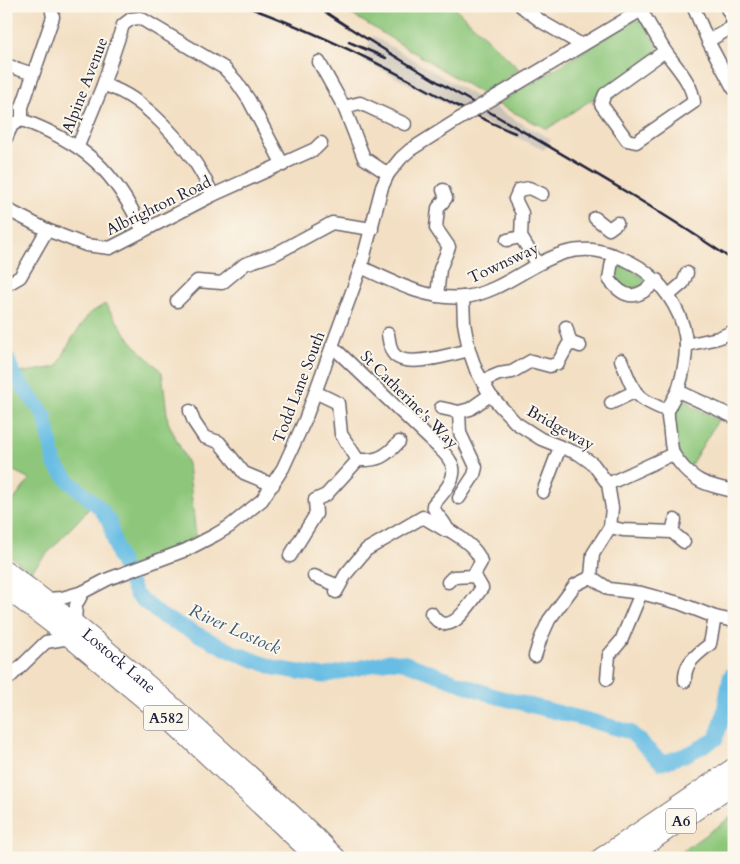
<svg xmlns="http://www.w3.org/2000/svg" width="740" height="864" viewBox="0 0 740 864" font-family="Cardo,serif">
<rect width="100%" height="100%" fill="#fbf7ec"/>
<filter id="ink" filterUnits="userSpaceOnUse"><feTurbulence type="fractalNoise" baseFrequency=".02" numOctaves="2"/><feDisplacementMap in="SourceGraphic" scale="10" xChannelSelector="R" yChannelSelector="G"/><feConvolveMatrix kernelMatrix="1 2 1 2 8 2 1 2 1" color-interpolation-filters="sRGB"/></filter>
<filter id="wash" filterUnits="userSpaceOnUse"><feTurbulence type="fractalNoise" baseFrequency=".0096" numOctaves="4" result="noise"/><feDisplacementMap in="SourceGraphic" scale="20" xChannelSelector="R" yChannelSelector="G"/><feGaussianBlur stdDeviation="1.12" result="paint"/><feColorMatrix in="noise" values="0 0 0 0 0 0 0 0 0 0 0 0 0 0 0 0 0 1.4 0 .05"/><feComposite in="paint" operator="in"/></filter>
<g filter="url(#wash)">
<rect width="100%" height="100%" fill="#f3dfc3"/>
<path fill="#cbc3b8" d="M373,36L519,122L551,139L544,150L474,118L362,60Z"/>
<g fill="#8ec77b" stroke="#58745b">
<path d="M338,6H453L519,69L484,95Z"/>
<path d="M635,20L644,22L658,47L656,53L597,96L547,129L497,104Z"/>
<path d="M622,263L645,279L646,284L630,291L613,279L616,266Z"/>
<path d="M105,304L131,341L162,372L168,422L188,464L196,537L127,568L108,511L97,500L30,572L6,553V510L30,479L6,467V362L11,373L26,372L57,367L71,340L89,314Z"/>
<path d="M681,398L689,401L692,406L718,420L689,468C674,451 663,416 681,398Z"/>
<path d="M734,815V849L722,858H672Z"/>
</g>
<g fill="none" stroke-linecap="round" stroke-linejoin="round">
<path stroke="#67bde4" stroke-width="15" d="M6,356L14,375L45,416L55,465L70,482L99,507L109,521L118,555L136,595L163,617L233,652L275,668L323,676L389,661L403,662L494,696L592,721L630,732L662,763L690,753L716,739L723,717L730,677L734,672"/>
</g>
</g>
<g filter="url(#ink)">
<g fill="none" stroke-linecap="round" stroke-linejoin="round">
<g stroke="#6b646b" stroke-width="15">
<g id="minor">
<path d="M521,6L542,22L582,45"/>
<path d="M693,6L708,41L733,88L734,87"/>
<path d="M641,10C649,24 657,38 665,51C676,67 692,82 694,102L636,142L627,140L601,104L605,94L665,51"/>
<path d="M708,41L734,26"/>
<path d="M319,62L344,107L364,158L388,174"/>
<path d="M6,65L33,74"/>
<path d="M103,85C138,93 174,133 194,161C202,172 207,184 213,195"/>
<path d="M497,96L648,6"/>
<path d="M344,107L360,103L405,124"/>
<path d="M22,120V107L53,17L52,12L54,6"/>
<path d="M6,138L12,125L22,120C86,144 114,170 143,231"/>
<path d="M78,146L103,85L123,25L131,19L140,18L224,68L236,81L249,100L283,165"/>
<path d="M6,209L47,230L86,245L110,248L213,195L315,149L321,143"/>
<path d="M595,218L609,229L617,223"/>
<path d="M507,240L521,237"/>
<path d="M613,255L609,279C626,302 639,299 657,280"/>
<path d="M537,263L521,237L522,213L515,199L519,190L529,188L542,194"/>
<path d="M361,267C393,282 429,301 465,297C518,290 554,232 613,255C625,259 636,264 646,272C667,288 686,319 686,346C686,361 683,374 679,387C677,395 669,403 668,411C667,418 670,427 670,434C671,440 671,447 673,453C674,456 677,459 679,462C696,484 709,485 734,491"/>
<path d="M6,285L20,277L47,230"/>
<path d="M669,295L683,283L687,273"/>
<path d="M437,296L440,269L449,247L436,228L438,208L446,198L443,190"/>
<path d="M463,297L464,323L469,350L476,370L490,395L516,423L541,439L579,454L593,464L608,484L612,508L610,527L593,554L591,577L609,589L641,593L679,603L715,617L734,621"/>
<path d="M177,301L197,281L222,283L245,264L275,254L332,223L372,229"/>
<path d="M566,327L571,344"/>
<path d="M388,334C389,340 390,349 393,353C404,370 452,354 469,350"/>
<path d="M686,345L718,338L734,331"/>
<path d="M332,346L437,446C441,450 447,455 450,461C461,476 442,494 433,505C435,516 445,520 447,529L445,530L423,517L366,550L346,574L336,592"/>
<path d="M621,360C635,393 632,397 668,411"/>
<path d="M482,381L499,374L512,372L531,361L550,366L558,363L568,345L575,344L580,346"/>
<path d="M678,391L734,417"/>
<path d="M611,403L634,392"/>
<path d="M441,408L459,412"/>
<path d="M190,411L194,422L204,437L219,442L244,473L273,485"/>
<path d="M358,460C378,461 385,457 399,442"/>
<path d="M608,484L673,454"/>
<path d="M543,492L560,447"/>
<path d="M459,498L474,475L476,467L460,433L459,412L470,409L490,395"/>
<path d="M675,520L672,532L684,542"/>
<path d="M610,527L623,530L672,532"/>
<path d="M447,529C459,536 478,548 481,562L473,576"/>
<path d="M290,556L316,514L315,500L326,495L358,460L341,434L338,403L315,392"/>
<path d="M314,576L339,586"/>
<path d="M46,599L62,598L83,592L108,579L186,550L215,535L230,526L262,500L283,468L305,420L361,267L382,187L388,174L401,158L410,150L459,119"/>
<path d="M431,613C449,643 470,603 482,588L475,576L453,577L448,582"/>
<path d="M75,623L76,605L83,592"/>
<path d="M535,656L540,640L549,620L575,585L591,577"/>
<path d="M607,679L609,655L621,641L641,593"/>
<path d="M6,681L46,642L70,638"/>
<path d="M685,681C684,662 697,655 710,644L715,617"/>
</g>
</g>
<g stroke="#6b646b" stroke-width="19">
<path id="major" d="M728,6L734,18"/>
</g>
<g stroke="#6b646b" stroke-width="20">
<g id="highway">
<path id="s1" d="M6,570C82,626 154,688 224,752C263,786 301,821 337,858"/>
<path d="M6,589L70,638L172,723L316,858"/>
<path d="M600,858L734,767"/>
<path d="M628,858L734,784"/>
</g>
</g>
<use href="#minor" stroke="#fff" stroke-width="12"/>
<use href="#major" stroke="#fff" stroke-width="16"/>
<use href="#highway" stroke="#fff" stroke-width="18"/>
<g stroke="#22223b" stroke-width="2.5">
<path d="M245,6C303,27 359,53 413,82C447,100 479,119 515,133"/>
<path d="M316,6C452,97 599,168 734,261"/>
<path d="M349,42L386,58"/>
</g>
<g stroke="#6b646b" stroke-width="15" stroke-linecap="butt">
<path id="minor-bridge" d="M459,119L497,96"/>
</g>
<use href="#minor-bridge" stroke="#fff" stroke-width="12"/>
</g>
</g>
<g text-anchor="middle" stroke-width="4" stroke-linejoin="round" paint-order="stroke">
<g fill="#fbf7ec" stroke="#636270" stroke-width="1">
<rect x="143.5" y="705.5" width="45" height="25" rx="4"/>
<rect x="666" y="808.5" width="30" height="25" rx="4"/>
</g>
<g font-size="15" font-weight="bold" fill="#22223b">
<text x="166" y="723">A582</text>
<text x="681" y="826">A6</text>
</g>
<g font-size="16" fill="#22223b" stroke="#fbf7ec">
<text transform="translate(84 85) rotate(-69)" y="6">Alpine Avenue</text>
<text transform="translate(158 205) rotate(-26)" y="6">Albrighton Road</text>
<text transform="translate(503 262) rotate(-25)" y="6">Townsway</text>
<text transform="translate(298 387) rotate(-69)" y="6">Todd Lane South</text>
<text transform="translate(410 399) rotate(45)" y="6">St Catherine's Way</text>
<text transform="translate(561 427) rotate(29)" y="6">Bridgeway</text>
<text dy="6" stroke="none"><textPath href="#s1" startOffset="145">Lostock Lane</textPath></text>
</g>
<g font-size="18" font-style="italic" fill="#3a5876" stroke="#fbf7ec">
<text transform="translate(235 629) rotate(24)" y="6">River Lostock</text>
</g>
</g>
<rect width="740" height="864" fill="none" stroke="#fbf7ec" stroke-width="25"/>
</svg>
